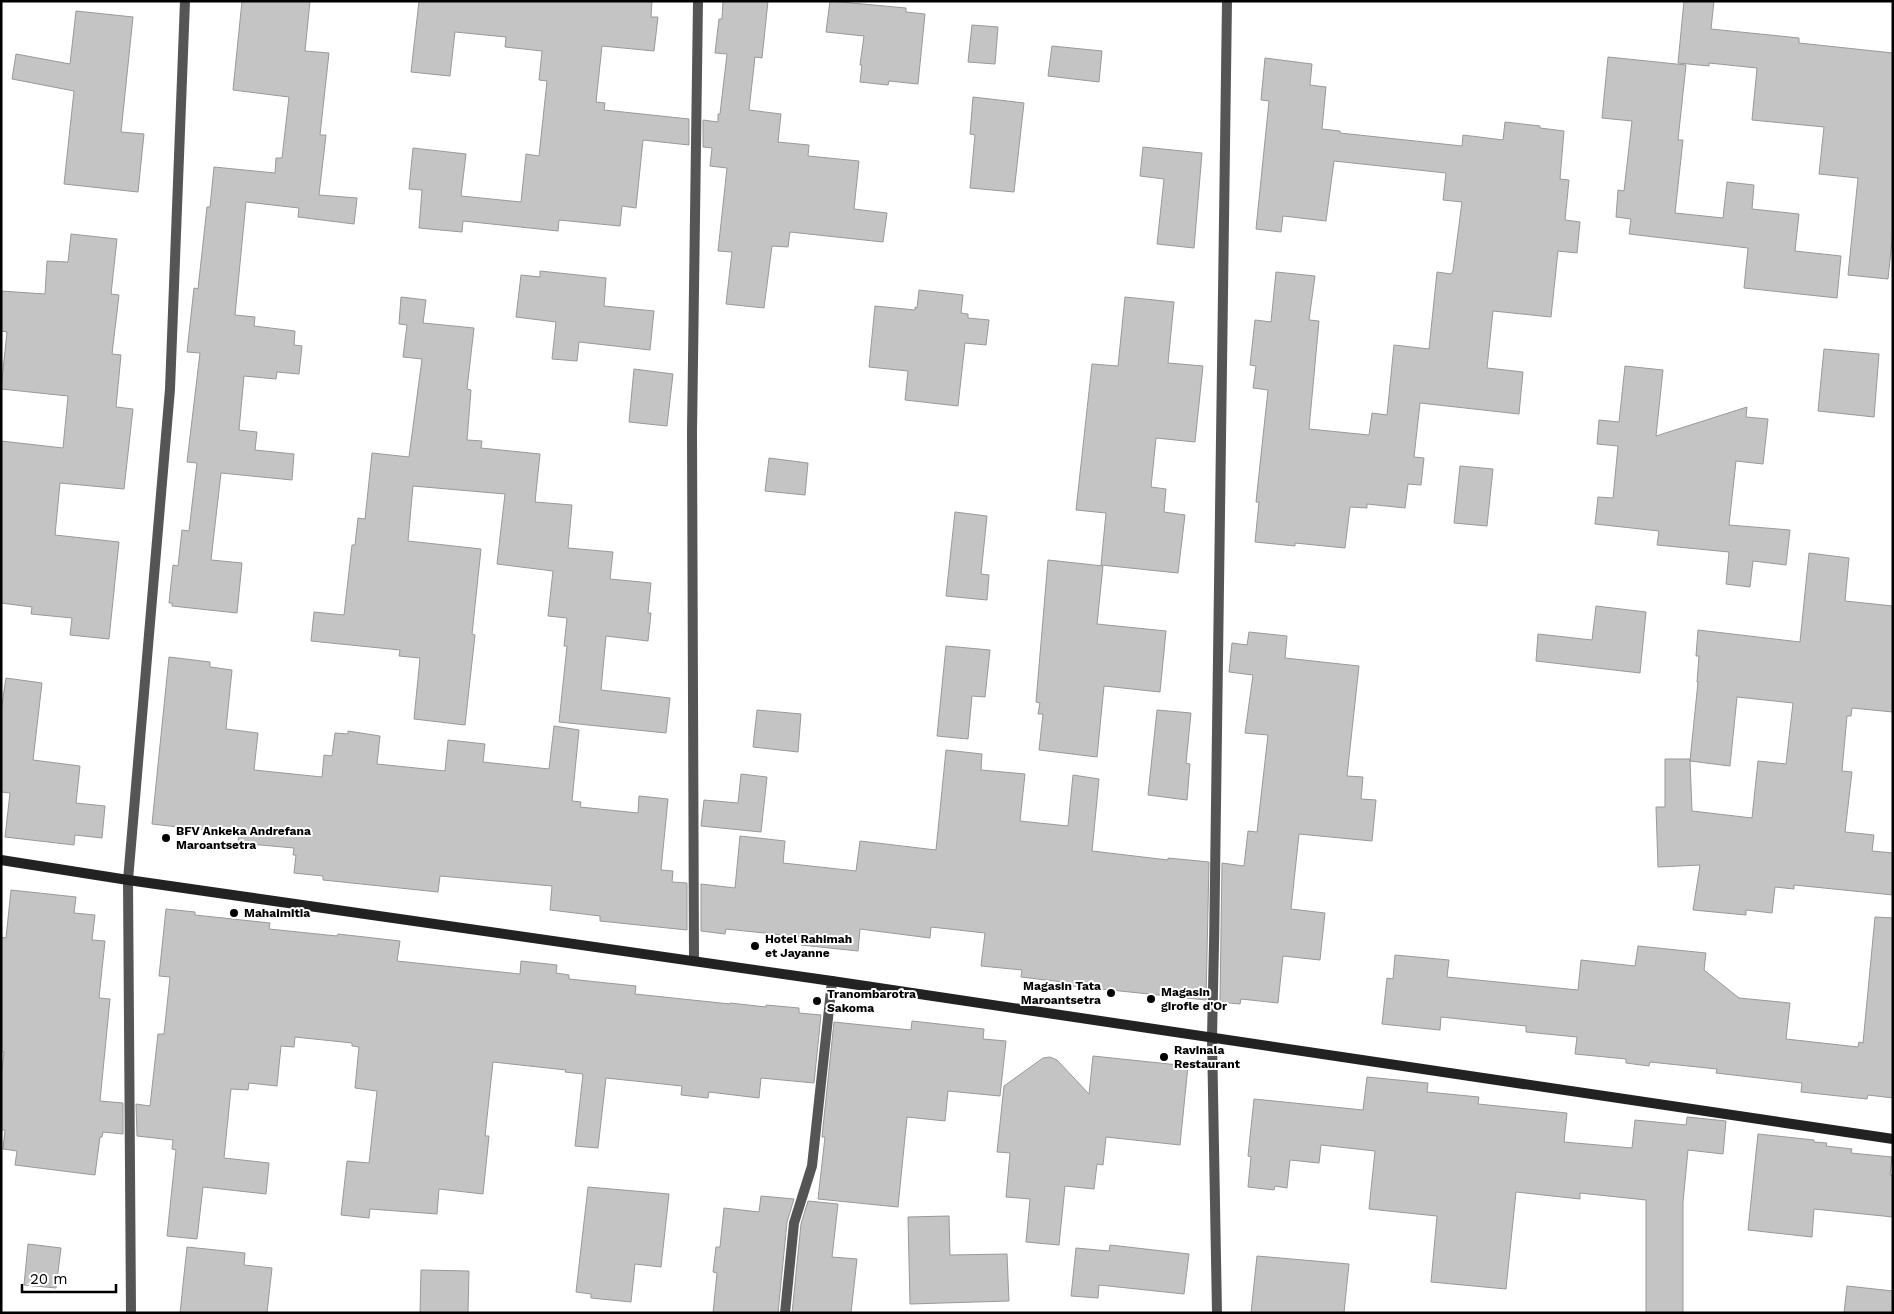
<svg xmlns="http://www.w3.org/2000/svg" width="1894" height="1314" viewBox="0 0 1894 1314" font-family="'Work Sans',sans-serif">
<rect width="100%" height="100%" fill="#fff"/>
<g fill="#c4c4c4" stroke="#999">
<path d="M242,1H310L305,51L329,53L320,135H326L319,195L357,198L354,224L298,217L299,208L246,202L235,315L255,317L254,326L295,331L294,345L302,346L299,374L277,372L276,379L244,376L239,430L257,432L255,450L294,454L292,480L221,473L211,560L242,563L237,613L172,606V603H169L173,565L178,566L182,530L189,531L197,463L187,462L200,353L187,352L194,288L198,289L207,207H210L214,167L275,173L276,158H282L289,97L233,90Z"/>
<path d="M419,1H652L651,17H658L654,51L602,46L596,102L605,103L604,110L689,119V145L643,140L636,208L622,206L620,226L559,220L558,231L463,221L462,232L419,228L422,190L409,189L413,148L466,154L461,196L521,202L526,154L539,156L547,81L539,80L542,51L505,47L506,37L455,32L450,76L411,72Z"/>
<path d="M723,1H768L762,58L755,57L749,110L781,114L778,142L809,145L808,156L859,161L854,209L887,213L883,242L790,232L788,247L772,246L764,308L726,304L732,252L718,251L727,168L710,166L712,148L703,147V120L718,122V114H720L727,54L715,53L719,19H722Z"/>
<path d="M830,1L906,8V12L925,14L918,84L889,81L888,85L860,82L862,65H860L864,36L826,32Z"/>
<path d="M1684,1H1714L1711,29L1799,38V43L1893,53V231L1888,279L1848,275L1858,178L1819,174L1824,127L1752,120L1757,68L1709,63V66L1678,63Z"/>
<path d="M76,11L133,17L121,132L144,134L138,192L64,184L74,91L12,79L16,54L70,64Z"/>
<path d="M972,25L998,27L995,64L968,62Z"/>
<path d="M1052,46L1102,51L1099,82L1048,76Z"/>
<path d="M1608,57L1686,65L1678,140H1683L1675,213L1723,218L1727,182L1754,185L1752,209L1799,214L1795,251L1841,256L1837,298L1744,288L1748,248L1629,234L1631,219L1616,217L1618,190L1624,191L1632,121L1602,118Z"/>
<path d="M1265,58L1312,64L1310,85L1326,87L1322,129L1340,131V133L1462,146L1463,135L1503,140L1505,122L1540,126V128L1564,131L1560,179L1569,180L1565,220L1580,222L1577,253L1558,251L1551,317L1493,311L1487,368L1523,372L1519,414L1420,403L1414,457L1424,458L1421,485L1408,484L1405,508L1367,504V508L1350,507L1345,548L1295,543V546L1255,542L1259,502H1256L1268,390L1253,388L1256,366L1250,365L1255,320L1271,322L1276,272L1315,276L1309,320L1319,321L1309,429L1369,435L1372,413L1387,415L1394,345L1429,349L1437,272L1451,274L1453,271L1462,202L1443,200L1446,173L1334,161L1326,221L1283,216L1281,232L1256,229L1269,101L1261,100Z"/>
<path d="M973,97L1024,103L1014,192L970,188L975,135L970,134Z"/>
<path d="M1143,147L1202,153L1194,248L1157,244L1164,179L1140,176Z"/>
<path d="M71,234L117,239L111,294L119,295L112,354L121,355L116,407L133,409L124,489L60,483L55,535L119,542L109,639L70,635L72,618L31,614L32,607L1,603V441L63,448L68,396L1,389L7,332L1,331V291L45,294L47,261L68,262Z"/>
<path d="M540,271L606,278L604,306L654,311L650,350L579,342L577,361L552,359L556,322L516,317L521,275L540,277Z"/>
<path d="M919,290L963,295L961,313L968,314V318L989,320L986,345L965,343L958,406L905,400L908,371L869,367L875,306L915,310V307L917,308Z"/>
<path d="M401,297L426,300L423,323L474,328L467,389L471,390L467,440L482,441L481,448L540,454L535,502L572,505L568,548L613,552L610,579L651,583L648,613H651L648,641L606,636L601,690L670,698L666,733L559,722L567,646H564L567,618L548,616L553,571L497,564L505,494L413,486L408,541L481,549L472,634L475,635L465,725L414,719L420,658L399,656L400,650L311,641L314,612L344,615L352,545H355L358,518L365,519L372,453L409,457L422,359L403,357L407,325L399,324Z"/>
<path d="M1125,297L1174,302L1168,363L1203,366L1195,442L1156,438L1151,487L1166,489L1164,512L1185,515L1178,573L1101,565L1106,513L1076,510L1092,364L1118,366Z"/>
<path d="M1824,349L1879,354L1874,417L1818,411Z"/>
<path d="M1625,366L1663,370L1656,436L1747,407L1746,417L1768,419L1763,464L1736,461L1729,525L1790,530L1786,565L1753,561L1750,587L1726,584L1729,552L1657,545L1659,531L1595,524L1598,497L1613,498L1618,446L1597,444L1599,420L1619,422Z"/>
<path d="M634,369L673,374L667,426L629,422Z"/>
<path d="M769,458L808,463L805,495L765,491Z"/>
<path d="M1460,466L1493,469L1487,526L1454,523Z"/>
<path d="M955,512L987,516L981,574L989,575L987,600L946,596Z"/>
<path d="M1809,553L1849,558L1845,601L1893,606V712L1852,708L1851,716H1847L1842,771L1852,772L1845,832L1874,835L1872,851L1893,853V895L1794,885V889L1775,887L1772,913L1746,910V915L1693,910L1700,865L1658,867L1656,807H1665V759H1690L1692,811L1752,818L1758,761L1786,764L1793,703L1737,697L1730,766L1690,761L1698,682H1697L1699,656H1696L1698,630L1800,642Z"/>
<path d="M1048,560L1103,566L1097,624L1166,631L1160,692L1104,686L1097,757L1039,750L1043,714H1038L1040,703L1036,702Z"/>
<path d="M1596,606L1646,612L1640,673L1536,661L1538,634L1592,640Z"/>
<path d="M1249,632L1287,636L1285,658L1359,666L1347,776L1363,777L1361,799L1376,800L1372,841L1299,834L1291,909L1325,913L1320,960L1283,956L1278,1003L1241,999L1240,1004L1220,1002L1222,863L1244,866L1248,831L1257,832L1268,735L1245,733L1253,675L1229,672L1232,643L1247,645Z"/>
<path d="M946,646L990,650L985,697L972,696L968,739L937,736Z"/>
<path d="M169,657L210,662V667L232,670L226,729L258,733L254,770L322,777L324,755L332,756L335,733L348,734V731L380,736L377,764L445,771L448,740L485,744L483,762L549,769L554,726L579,730L572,801L581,802L580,807L638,813L639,796L668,799L661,870L673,871L672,882L687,883V930L600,921V916L550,910L552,886L440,876L438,892L323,880V876L294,873L296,855H293L294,848L238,843L239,834L152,824Z"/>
<path d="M6,678L42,683L33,760L80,766L76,803L105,806L102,838L75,835L74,845L5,837L10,793L1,792V711Z"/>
<path d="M757,710L801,714L798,752L753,747Z"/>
<path d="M1157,710L1191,713L1186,763L1190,764L1187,800L1148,795Z"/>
<path d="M946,750L982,754L981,770L1025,774L1020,821L1068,826L1073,775L1099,779L1092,851L1168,860V858L1209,862L1206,1000L1063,985V982L1021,977L1022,970L981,966L985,933L931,927L930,938L860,929L858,951L801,945L802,937L726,929L725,934L701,931V884L735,888L740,836L785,841L783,863L856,871L860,841L936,850Z"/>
<path d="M741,774L767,777L761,832L701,826L704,800L738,803Z"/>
<path d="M11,890L76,897L74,913L95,915L92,940L105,941L99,998L110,999L100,1101L123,1103V1134L103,1132L102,1137H100L95,1175L15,1165L17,1151L3,1149L5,1130H1V1076L4,1052H1V937L6,938Z"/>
<path d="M166,909L195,912V915L270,923L269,929L337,936L338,934L400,941L397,961L520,974L521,961L557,965L556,973L569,975V979L636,986L635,994L730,1004V1003L766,1007V1005L799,1008V1013L821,1015L814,1083L761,1078L759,1098L709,1092L708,1098L681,1095L682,1086L606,1078L598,1148L575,1146L583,1074L565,1072L566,1070L493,1062L485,1136H489L483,1194L439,1189L437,1214L370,1209L369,1218L341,1215L347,1161L369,1163L377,1091L355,1088L359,1047L352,1046V1043L295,1037L294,1047L281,1046L277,1086L249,1083L248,1090L231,1089L224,1158L269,1163L266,1194L203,1187L197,1239L167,1236L176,1150L172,1149L173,1140L137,1136L136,1104L150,1106L158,1034H164L170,977L159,976Z"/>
<path d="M1875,917L1893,918V1098L1868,1095L1867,1099L1801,1092L1802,1083L1716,1073L1717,1069L1650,1062L1649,1066L1626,1063V1059L1575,1054L1577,1037L1526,1032V1026L1441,1017L1440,1030L1382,1024L1387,978L1393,979L1395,955L1449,960L1447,977L1578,990L1581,960L1635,966L1638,946L1706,953L1704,970L1739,998L1790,1003L1786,1039L1858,1047L1859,1042L1863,1043Z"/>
<path d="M912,1021L984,1029L983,1039L1006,1041L1000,1096L948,1091L945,1121L907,1117L898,1207L818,1199L825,1137H822L834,1022L911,1030Z"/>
<path d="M1093,1056L1188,1066L1180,1145L1106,1137L1103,1165L1097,1164L1094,1189L1065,1186L1059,1245L1026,1242L1030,1199L1006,1197L1010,1153L997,1152L1004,1086L1043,1058L1050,1057L1057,1060L1089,1094Z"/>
<path d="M1367,1077L1428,1083L1427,1092L1479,1097L1478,1104L1567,1113L1564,1142L1632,1148L1635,1120L1686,1125L1687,1117L1726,1121L1723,1154L1688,1150L1683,1202V1313H1646V1200L1580,1193V1199L1516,1192L1506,1289L1431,1282L1437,1216L1369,1209L1375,1151L1321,1145L1319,1163L1290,1160L1287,1188L1275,1186L1274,1190L1248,1187L1251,1157L1248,1156L1254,1099L1363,1110Z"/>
<path d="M1758,1134L1814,1140V1142L1827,1143L1826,1146L1852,1149L1851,1153L1892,1157L1890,1175H1893V1217L1814,1209L1812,1237L1748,1230Z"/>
<path d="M588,1187L669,1194L661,1267L635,1264L631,1302L591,1298V1294L576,1292Z"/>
<path d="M761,1196L794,1199L787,1222L778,1313H713L717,1273L713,1272L716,1247H720L724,1208L759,1212Z"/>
<path d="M808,1201L838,1204L832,1257L857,1259L851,1313H792L801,1224Z"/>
<path d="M949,1216L950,1255L1007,1254L1009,1301L910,1304L908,1217Z"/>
<path d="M28,1244L61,1248L56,1288L24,1285Z"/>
<path d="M1110,1245L1189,1254L1184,1294L1099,1285L1098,1298L1071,1296L1076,1248L1109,1251Z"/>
<path d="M187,1247L245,1253L244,1265L272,1268L267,1313H180Z"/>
<path d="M1257,1256L1349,1264L1344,1313H1251Z"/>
<path d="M421,1270L469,1271L468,1313H420Z"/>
<path d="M1847,1286L1893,1291V1313H1844Z"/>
</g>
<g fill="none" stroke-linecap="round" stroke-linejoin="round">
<g stroke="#555" stroke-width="10">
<path d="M694,961L692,432L698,1"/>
<path d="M1212,1037C1220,692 1222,347 1227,1"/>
<path d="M131,1313L128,880L170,389L185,1"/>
<path d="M785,1313L794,1223L812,1166L832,981"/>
</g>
<path stroke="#555" stroke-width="10" d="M1212,1037L1217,1313"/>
<path stroke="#222" stroke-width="10" d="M1,860L128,880L832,981L1893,1139"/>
</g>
<g fill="#000" stroke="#fff" stroke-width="2">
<circle cx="166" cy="838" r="5"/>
<circle cx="234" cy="913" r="5"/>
<circle cx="755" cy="946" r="5"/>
<circle cx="1111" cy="993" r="5"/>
<circle cx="1151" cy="999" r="5"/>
<circle cx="817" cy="1001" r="5"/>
<circle cx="1164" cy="1057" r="5"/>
</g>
<g text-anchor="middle" stroke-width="4" stroke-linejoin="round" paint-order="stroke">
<g font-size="12" font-weight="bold" fill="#000" stroke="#fff" text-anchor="start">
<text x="176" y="835">BFV Ankeka Andrefana<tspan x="176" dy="14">Maroantsetra</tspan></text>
<text x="244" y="917">Mahaimitia</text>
<text x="765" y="943">Hotel Rahimah<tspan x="765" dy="14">et Jayanne</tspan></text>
<text x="1101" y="990" text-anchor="end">Magasin Tata<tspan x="1101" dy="14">Maroantsetra</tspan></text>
<text x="1161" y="996">Magasin<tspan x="1161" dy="14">girofle d'Or</tspan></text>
<text x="827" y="998">Tranombarotra<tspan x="827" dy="14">Sakoma</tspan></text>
<text x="1174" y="1054">Ravinala<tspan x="1174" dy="14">Restaurant</tspan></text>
</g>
</g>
<rect width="1894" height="1314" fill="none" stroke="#000000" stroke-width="5"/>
<path d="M22 1284v8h94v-8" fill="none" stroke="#000000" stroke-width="2.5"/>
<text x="30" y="1284" font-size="15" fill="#000000" stroke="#ffffff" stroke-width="4" paint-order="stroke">20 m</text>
</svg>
